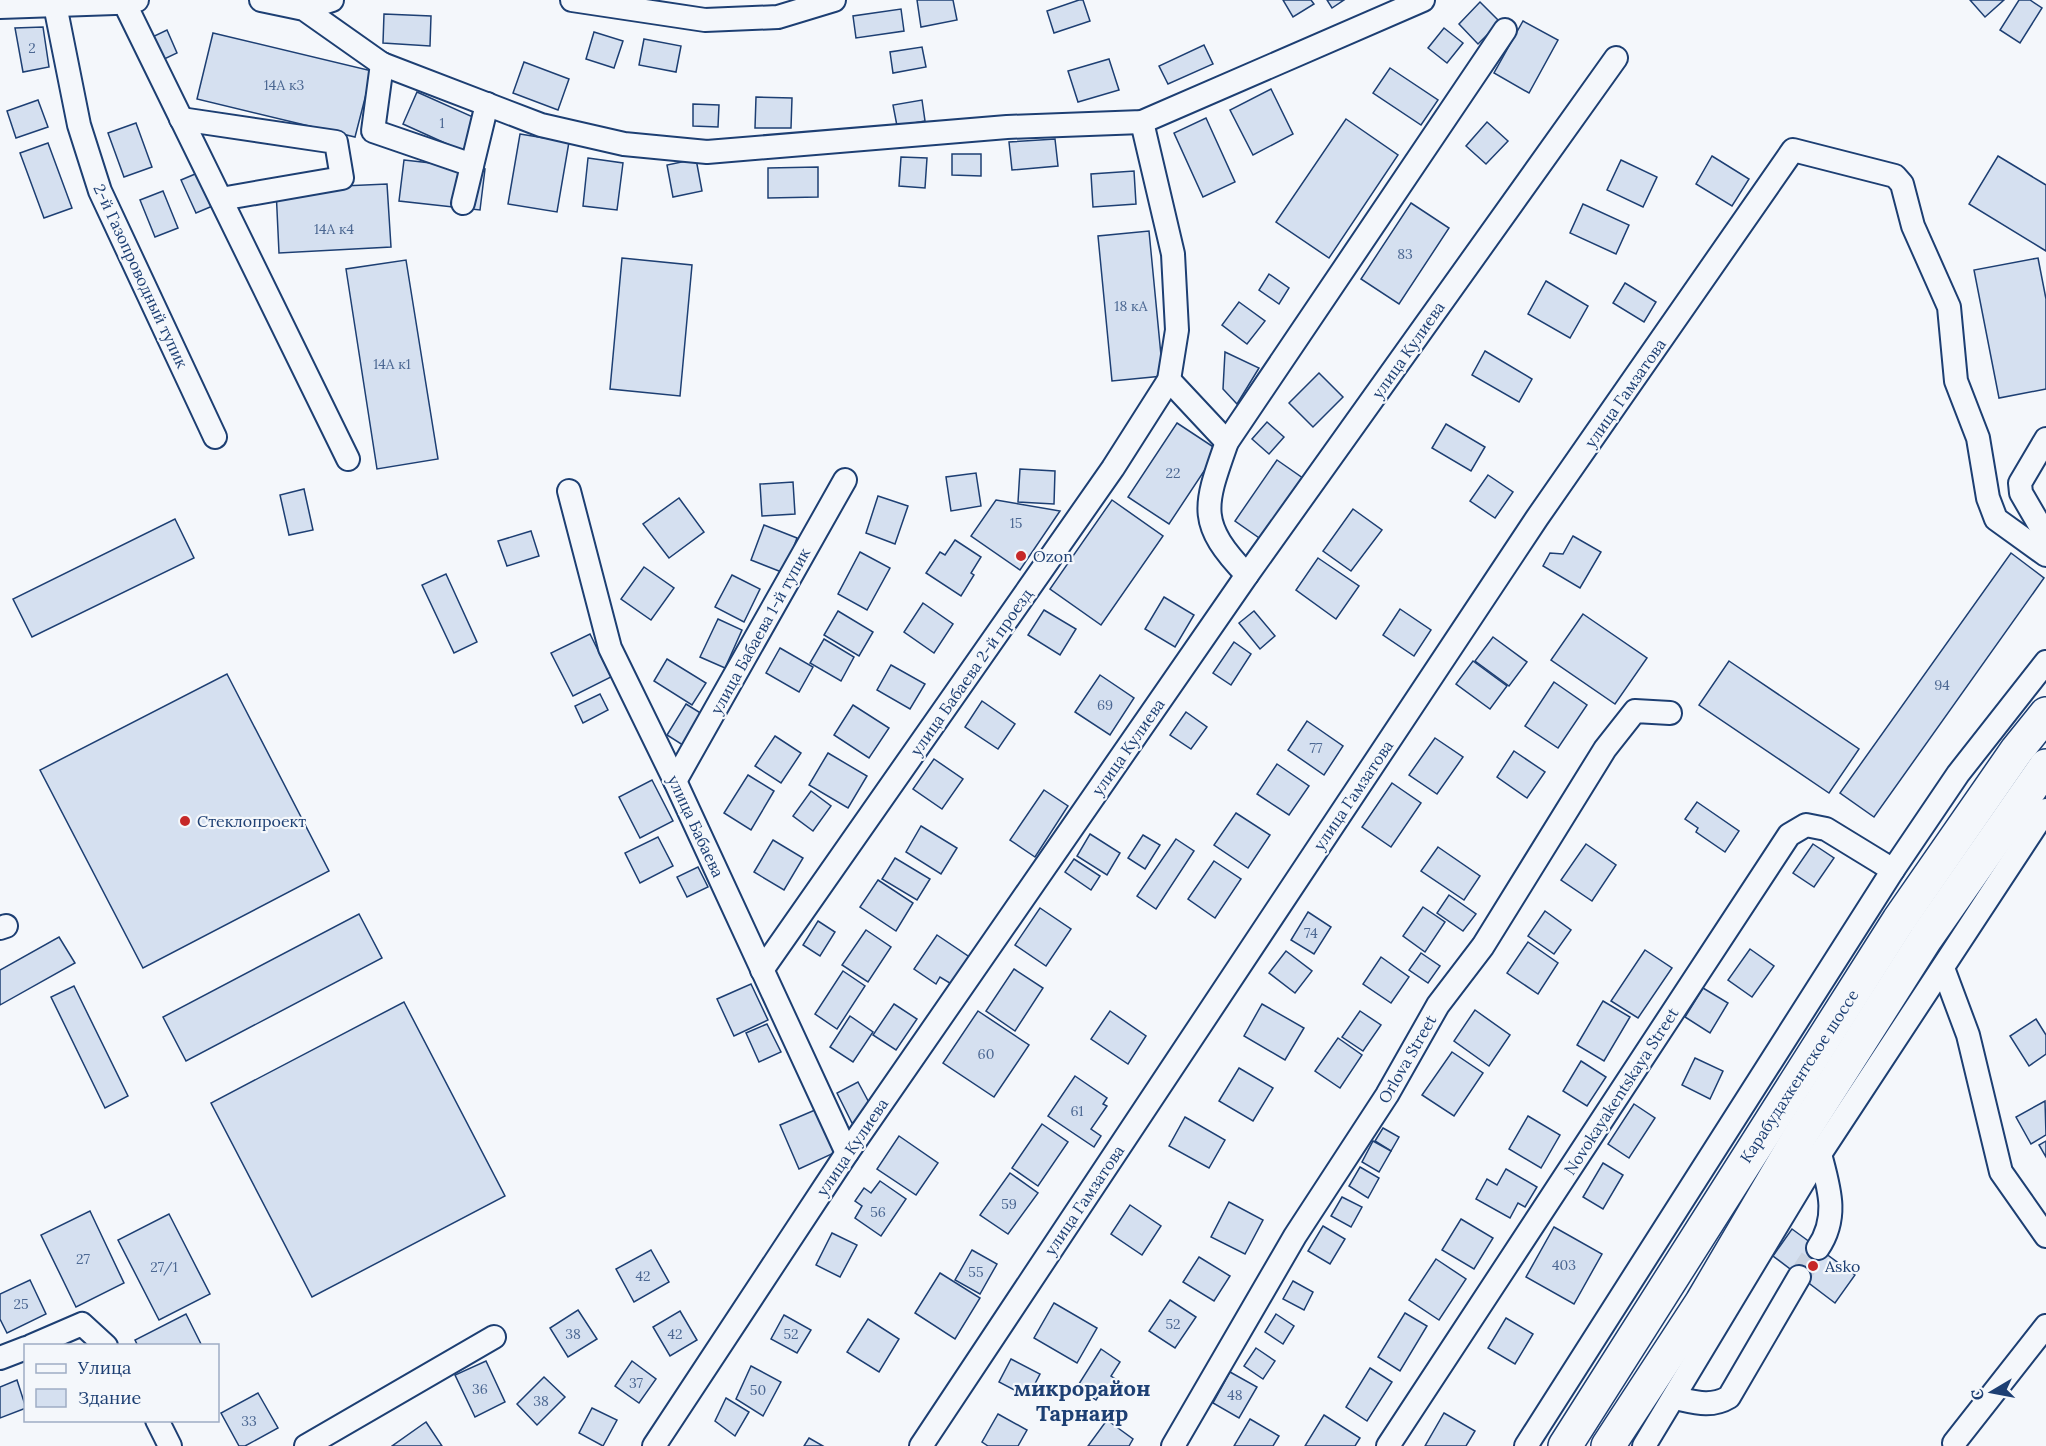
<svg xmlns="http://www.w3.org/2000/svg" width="2046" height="1446" viewBox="0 0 2046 1446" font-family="Lora,serif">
<rect width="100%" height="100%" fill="#f4f7fb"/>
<g fill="#d5e0f0" stroke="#1d3f73" stroke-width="1.5">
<path d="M917,0H953L957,20L921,27Z"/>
<path d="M1079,0H1083L1090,21L1054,33L1047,11Z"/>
<path d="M1283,0H1311L1314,4L1293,17Z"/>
<path d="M1327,0H1344L1332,8Z"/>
<path d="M1970,0H2004L1985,17Z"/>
<path d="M2019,0H2030L2042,8L2020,43L2000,30Z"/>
<path d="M1480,2L1500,22L1478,44L1459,24Z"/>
<path d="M901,9L904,31L856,38L853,16Z"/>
<path d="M384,14L431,16L430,46L383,43Z"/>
<path d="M1523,21L1558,40L1529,93L1494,73Z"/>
<path d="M43,27L49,67L23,72L15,28Z"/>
<path d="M1444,28L1463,43L1447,63L1428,48Z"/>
<path d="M167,30L177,53L158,62L148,39Z"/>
<path d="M594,32L623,41L614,68L586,59Z"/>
<path d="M213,33L372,71L355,137L197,99Z"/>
<path d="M644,39L681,46L676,72L639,65Z"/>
<path d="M1204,45L1213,64L1168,84L1159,66Z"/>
<path d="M922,47L926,67L893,73L890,52Z"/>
<path d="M1109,59L1119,90L1078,102L1068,71Z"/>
<path d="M524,62L569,79L558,110L513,93Z"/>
<path d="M1390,68L1438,100L1421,125L1373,93Z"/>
<path d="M1271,89L1293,134L1253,155L1230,110Z"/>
<path d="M417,92L482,121L467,153L403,124Z"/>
<path d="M756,97L792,98L791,128H755Z"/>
<path d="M38,100L48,127L16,138L7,111Z"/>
<path d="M922,100L925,121L897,126L893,105Z"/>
<path d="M693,104L719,105L718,127L693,126Z"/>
<path d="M1206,118L1235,182L1203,197L1174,133Z"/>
<path d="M1346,119L1398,155L1329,258L1276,222Z"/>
<path d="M1487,122L1508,141L1486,164L1466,146Z"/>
<path d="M136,123L152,167L124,177L108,133Z"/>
<path d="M520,134L569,142L557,212L508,204Z"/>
<path d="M1055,139L1058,166L1012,170L1009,142Z"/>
<path d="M48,143L72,208L44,218L20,153Z"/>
<path d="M952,154H981V176L952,175Z"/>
<path d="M1712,156L1749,179L1732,206L1696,184Z"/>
<path d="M1998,156L2046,185V251L1969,204Z"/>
<path d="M901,157L927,158L925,188L899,186Z"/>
<path d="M588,158L623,163L617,210L583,206Z"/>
<path d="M696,159L702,191L673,197L667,165Z"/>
<path d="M404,160L485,169L480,210L399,201Z"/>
<path d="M1621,160L1657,177L1643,207L1607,190Z"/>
<path d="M818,167V197L768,198V168Z"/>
<path d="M207,169L222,202L196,213L181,180Z"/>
<path d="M1134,171L1136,204L1093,207L1091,174Z"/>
<path d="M387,184L391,247L279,253L276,189Z"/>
<path d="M163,191L178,228L155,237L140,200Z"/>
<path d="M1411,203L1449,228L1399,304L1361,279Z"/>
<path d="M1583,204L1629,225L1616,254L1570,233Z"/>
<path d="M1149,231L1163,376L1112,381L1098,236Z"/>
<path d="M622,258L692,265L680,396L610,389Z"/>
<path d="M2038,258L2046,299V389L1999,398L1974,270Z"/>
<path d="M406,260L438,459L377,469L346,269Z"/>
<path d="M1269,274L1289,288L1279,304L1259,290Z"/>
<path d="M1546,281L1588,306L1570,338L1528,314Z"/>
<path d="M1625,283L1656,302L1644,322L1613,303Z"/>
<path d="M1239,302L1265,321L1247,344L1222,325Z"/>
<path d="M1485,351L1532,379L1519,402L1472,375Z"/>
<path d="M1225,352L1259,368L1237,404L1223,389Z"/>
<path d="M1319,373L1343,397L1313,427L1289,403Z"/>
<path d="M1267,422L1284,437L1269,454L1252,439Z"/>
<path d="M1177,423L1218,450L1169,524L1128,497Z"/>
<path d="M1446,424L1485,447L1471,471L1432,448Z"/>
<path d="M1277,460L1307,481L1265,542L1235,521Z"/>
<path d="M1020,469L1055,471L1054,504L1018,502Z"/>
<path d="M976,473L981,506L951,511L946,477Z"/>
<path d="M1488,475L1513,492L1495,518L1470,501Z"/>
<path d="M793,482L795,514L762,516L760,484Z"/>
<path d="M304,489L313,530L289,535L280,495Z"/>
<path d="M878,496L908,506L895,544L866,533Z"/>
<path d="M679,498L704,532L669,558L643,524Z"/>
<path d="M996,500L1060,511L1020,570L971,536Z"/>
<path d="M1112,500L1163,536L1101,625L1050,589Z"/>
<path d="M1353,509L1382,530L1351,571L1323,551Z"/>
<path d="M175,519L194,558L32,637L13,599Z"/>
<path d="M764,525L797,538L784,573L751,560Z"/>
<path d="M531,531L539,556L507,566L498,541Z"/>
<path d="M1573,536L1601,552L1580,588L1543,566L1550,553L1563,554Z"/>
<path d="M955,540L981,557L971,573L974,575L961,596L926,573L940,552L945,555Z"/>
<path d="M860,552L890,568L867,610L838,594Z"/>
<path d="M2011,553L2044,578L1874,817L1840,793Z"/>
<path d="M1318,558L1359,586L1336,619L1296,590Z"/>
<path d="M644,567L674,588L651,620L621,599Z"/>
<path d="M446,574L477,642L454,653L422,585Z"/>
<path d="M732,575L760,589L744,622L715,607Z"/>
<path d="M1164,597L1194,615L1175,647L1145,629Z"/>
<path d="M923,603L953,624L934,653L904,632Z"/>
<path d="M1400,609L1431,630L1414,656L1383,635Z"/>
<path d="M1044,610L1076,629L1060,655L1028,635Z"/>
<path d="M838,611L873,632L859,656L824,635Z"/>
<path d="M1254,611L1275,636L1260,649L1239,623Z"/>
<path d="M1583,614L1647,658L1615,704L1551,660Z"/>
<path d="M718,619L742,630L725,668L700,657Z"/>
<path d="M590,634L611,677L573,696L551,653Z"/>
<path d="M1493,637L1527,662L1509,686L1475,661Z"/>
<path d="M824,639L854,657L841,681L810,663Z"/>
<path d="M1234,642L1251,654L1231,685L1213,673Z"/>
<path d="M780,648L813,667L799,692L766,673Z"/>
<path d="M667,659L706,683L692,705L654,681Z"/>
<path d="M1473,661L1507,686L1490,709L1456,684Z"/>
<path d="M1729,661L1859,749L1829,793L1699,705Z"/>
<path d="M891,665L925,684L910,709L877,690Z"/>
<path d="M227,674L329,871L143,968L40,770Z"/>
<path d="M1100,675L1134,698L1110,735L1075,712Z"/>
<path d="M1554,682L1587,705L1558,748L1525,726Z"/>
<path d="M600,694L608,710L583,723L575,706Z"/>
<path d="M982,701L1015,724L998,749L965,727Z"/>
<path d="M686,704L707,717L689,749L667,735Z"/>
<path d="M853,705L889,728L869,758L834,735Z"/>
<path d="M1186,712L1207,727L1191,749L1170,735Z"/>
<path d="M1307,721L1343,746L1324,775L1288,750Z"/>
<path d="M775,736L801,753L781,783L755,766Z"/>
<path d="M1435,738L1463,757L1437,794L1409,775Z"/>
<path d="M1514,751L1545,772L1527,798L1497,777Z"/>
<path d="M828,753L867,776L848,808L809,785Z"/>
<path d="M934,759L963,779L942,809L913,789Z"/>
<path d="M1277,764L1309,786L1289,815L1257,794Z"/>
<path d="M748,775L774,791L751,830L724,813Z"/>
<path d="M652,780L673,821L640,838L619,797Z"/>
<path d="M1392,783L1421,803L1391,847L1362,827Z"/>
<path d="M1044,790L1068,806L1035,857L1010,840Z"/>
<path d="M811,791L831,806L813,831L793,816Z"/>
<path d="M1697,802L1739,831L1725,852L1696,832L1698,828L1685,819Z"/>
<path d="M1236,813L1270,835L1248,868L1214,845Z"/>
<path d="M921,826L957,848L941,874L906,852Z"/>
<path d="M1090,834L1120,853L1107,875L1077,856Z"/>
<path d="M1143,835L1160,845L1145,869L1128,858Z"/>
<path d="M658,837L673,866L640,883L625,853Z"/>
<path d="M1176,839L1194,851L1156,909L1137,896Z"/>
<path d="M773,840L803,858L784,890L754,872Z"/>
<path d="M1586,844L1616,865L1592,901L1561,880Z"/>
<path d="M1813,844L1834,858L1814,887L1793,873Z"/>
<path d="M1438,847L1480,876L1464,900L1421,871Z"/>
<path d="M895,858L930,879L917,900L882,879Z"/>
<path d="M1074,859L1100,876L1091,890L1065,872Z"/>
<path d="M1214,861L1241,879L1215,918L1188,899Z"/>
<path d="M698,867L708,887L687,897L677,877Z"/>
<path d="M878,880L913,903L896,931L860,907Z"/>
<path d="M1449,895L1476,914L1463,931L1437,913Z"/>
<path d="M1423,907L1445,922L1425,952L1403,936Z"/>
<path d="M1040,908L1071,929L1046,966L1015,945Z"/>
<path d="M1545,911L1571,930L1554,954L1528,936Z"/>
<path d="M1308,912L1331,927L1314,954L1291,940Z"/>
<path d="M359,914L382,958L186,1061L163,1017Z"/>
<path d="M818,921L835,932L820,956L803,945Z"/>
<path d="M866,930L891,947L868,982L842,965Z"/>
<path d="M937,935L971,958L953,985L940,977L936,984L914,969Z"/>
<path d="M59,937L75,963L0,1005V970Z"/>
<path d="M1528,942L1558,963L1538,994L1507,973Z"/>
<path d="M1750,949L1774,966L1752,997L1728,980Z"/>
<path d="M1645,950L1672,968L1638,1018L1611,1001Z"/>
<path d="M1286,951L1312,971L1295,993L1269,973Z"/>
<path d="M1421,953L1440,966L1428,983L1409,970Z"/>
<path d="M1381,957L1409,977L1391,1003L1363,984Z"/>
<path d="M1014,969L1043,988L1015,1031L986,1011Z"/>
<path d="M843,971L865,986L837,1029L815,1014Z"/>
<path d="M751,984L768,1020L734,1036L717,999Z"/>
<path d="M74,986L128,1096L105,1108L51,997Z"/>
<path d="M1703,988L1728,1003L1710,1033L1685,1017Z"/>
<path d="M1603,1001L1630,1017L1604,1061L1577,1045Z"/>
<path d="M404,1002L505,1196L312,1297L211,1103Z"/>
<path d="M894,1004L917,1019L896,1050L873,1035Z"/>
<path d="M1262,1004L1304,1028L1285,1060L1244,1036Z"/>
<path d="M1475,1010L1510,1035L1489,1066L1454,1041Z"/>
<path d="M978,1011L1029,1045L994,1097L943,1063Z"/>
<path d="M1110,1011L1146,1036L1128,1064L1091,1039Z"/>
<path d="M1360,1011L1381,1025L1363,1051L1342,1037Z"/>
<path d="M850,1016L873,1032L853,1062L830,1047Z"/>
<path d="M2036,1019L2046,1035V1054L2029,1066L2010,1036Z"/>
<path d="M767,1024L781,1052L759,1062L746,1033Z"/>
<path d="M1338,1038L1362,1055L1340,1088L1315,1071Z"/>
<path d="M1452,1052L1483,1073L1454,1116L1422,1095Z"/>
<path d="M1695,1058L1723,1071L1710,1099L1682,1085Z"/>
<path d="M1581,1061L1606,1077L1587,1106L1563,1091Z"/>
<path d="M1239,1068L1273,1088L1253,1121L1219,1101Z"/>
<path d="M1075,1076L1107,1098L1103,1104L1107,1106L1091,1129L1101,1136L1094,1147L1048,1116Z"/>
<path d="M858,1082L874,1112L852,1123L837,1093Z"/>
<path d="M2045,1101L2046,1135L2031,1144L2016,1117Z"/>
<path d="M1634,1104L1655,1118L1629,1158L1608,1144Z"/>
<path d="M815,1110L834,1153L799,1169L780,1125Z"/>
<path d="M1528,1116L1560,1135L1541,1168L1509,1149Z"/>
<path d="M1185,1117L1225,1140L1209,1168L1169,1146Z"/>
<path d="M1042,1124L1068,1142L1038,1186L1012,1168Z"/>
<path d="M1383,1128L1399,1137L1391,1151L1375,1141Z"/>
<path d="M899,1136L938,1163L916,1195L877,1169Z"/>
<path d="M1373,1141L1391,1151L1379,1172L1362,1162Z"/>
<path d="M2046,1141V1157L2039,1145Z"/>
<path d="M1603,1163L1623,1175L1603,1209L1583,1197Z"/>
<path d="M1360,1167L1379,1178L1368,1198L1349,1186Z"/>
<path d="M1506,1169L1537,1187L1525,1207L1518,1203L1510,1218L1476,1199L1487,1179L1497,1185Z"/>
<path d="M1010,1173L1038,1193L1008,1234L980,1215Z"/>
<path d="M880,1181L906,1199L881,1236L855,1218L862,1206L855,1201L864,1188L871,1193Z"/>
<path d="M1342,1197L1362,1207L1351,1227L1331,1216Z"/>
<path d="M1229,1202L1263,1220L1245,1254L1211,1237Z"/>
<path d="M1130,1205L1161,1226L1142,1255L1111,1234Z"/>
<path d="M90,1211L124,1283L76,1307L41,1235Z"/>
<path d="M169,1214L210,1294L159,1320L118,1240Z"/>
<path d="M1461,1219L1493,1238L1474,1269L1442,1250Z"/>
<path d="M1323,1226L1345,1239L1330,1264L1308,1251Z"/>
<path d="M1554,1227L1602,1254L1574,1304L1526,1277Z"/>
<path d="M1792,1229L1855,1275L1835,1303L1773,1256Z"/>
<path d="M832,1233L857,1245L840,1277L816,1265Z"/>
<path d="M651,1250L669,1282L634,1302L616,1269Z"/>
<path d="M972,1250L997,1264L980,1294L955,1280Z"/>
<path d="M1199,1257L1230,1276L1214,1301L1183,1282Z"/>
<path d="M1436,1259L1466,1279L1439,1320L1409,1300Z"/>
<path d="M940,1273L980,1298L955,1339L915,1313Z"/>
<path d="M30,1280L46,1314L7,1333L0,1319V1294Z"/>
<path d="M1293,1281L1313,1292L1304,1310L1283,1299Z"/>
<path d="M1170,1300L1196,1317L1175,1348L1149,1331Z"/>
<path d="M1054,1303L1097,1328L1077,1363L1034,1338Z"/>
<path d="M578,1310L597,1339L568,1357L550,1328Z"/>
<path d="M680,1311L697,1340L670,1356L653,1327Z"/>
<path d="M1405,1313L1427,1326L1400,1371L1378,1357Z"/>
<path d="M186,1314L202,1346H138L135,1340Z"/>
<path d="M1276,1314L1294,1326L1283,1344L1265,1332Z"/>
<path d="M784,1315L811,1330L797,1353L771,1339Z"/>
<path d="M1506,1318L1533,1334L1515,1364L1488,1348Z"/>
<path d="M868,1319L899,1339L879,1372L847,1352Z"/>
<path d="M1256,1348L1275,1361L1263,1379L1244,1366Z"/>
<path d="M1101,1349L1120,1362L1111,1376L1123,1384L1114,1397L1103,1389L1096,1400L1077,1387Z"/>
<path d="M1011,1359L1040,1374L1028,1397L999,1382Z"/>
<path d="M486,1361L505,1402L475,1417L455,1375Z"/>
<path d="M632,1361L656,1379L639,1403L615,1386Z"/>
<path d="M751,1366L781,1382L763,1416L736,1399Z"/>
<path d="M1370,1368L1392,1382L1367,1421L1346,1407Z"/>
<path d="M1230,1372L1257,1387L1239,1418L1213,1403Z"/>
<path d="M544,1377L565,1397L537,1425L517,1404Z"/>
<path d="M17,1380L26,1408L0,1418V1387Z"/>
<path d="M258,1393L278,1428L245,1446H239L221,1413Z"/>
<path d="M726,1398L749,1412L735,1436L715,1421Z"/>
<path d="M592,1408L617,1420L603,1446L579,1433Z"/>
<path d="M1444,1413L1475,1431L1466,1446H1425Z"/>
<path d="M998,1414L1027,1430L1018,1446H988L982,1442Z"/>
<path d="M1324,1415L1360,1438L1355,1446H1305Z"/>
<path d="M1250,1419L1279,1436L1273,1446H1234Z"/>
<path d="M1107,1420L1133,1439L1129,1446H1088Z"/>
<path d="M426,1422L442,1446H392Z"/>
<path d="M809,1438L823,1446H804Z"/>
</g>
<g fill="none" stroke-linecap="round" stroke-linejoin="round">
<path stroke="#c9d2e0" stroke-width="22" stroke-dasharray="22 11" stroke-linecap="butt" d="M1799,1277L1818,1248"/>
<g stroke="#1d3f73" stroke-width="26">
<g id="minor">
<path d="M261,0L304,9L382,64L541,125L624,144L707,152L1007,127L1142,122L1423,0"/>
<path d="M572,0L705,20L778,17L834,0"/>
<path d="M124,2L348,459"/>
<path d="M55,5L79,125L100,191L215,437"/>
<path d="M0,7L115,3L137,0"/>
<path d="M304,9L332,0"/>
<path d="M382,64L373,131L472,165"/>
<path d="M181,119L336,142L342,178L221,199"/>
<path d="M463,203L487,104"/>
<path d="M1169,380L1227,442"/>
<path d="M2046,439L2020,483L2021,493L2046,536"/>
<path d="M569,491L610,648L675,781L847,1153"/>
<path d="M1247,575C1197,523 1204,507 1227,442L1505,30"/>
<path d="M675,781L845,480"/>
<path d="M0,928L6,926"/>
<path d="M1943,968L1968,1035L2001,1172L2046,1236"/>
<path d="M762,970L1113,468L1169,380L1177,330L1173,254L1142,122"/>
<path d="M1818,1248C1839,1217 1829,1188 1820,1154"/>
<path d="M31,1346L82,1324L106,1346"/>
<path d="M0,1358L26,1348"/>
<path d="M1675,1398C1694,1402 1711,1408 1729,1397L1799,1277"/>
<path d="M157,1420L170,1446"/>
<path d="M1954,1443L2046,1326"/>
<path d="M306,1446L494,1337"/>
<path d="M654,1446L847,1153L1247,575L1616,58"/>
<path d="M921,1446L1537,518L1793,150L1895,176L1902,184L1913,226L1949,307L1956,381L1978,438L1988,498L1996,519L2046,555"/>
<path d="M1173,1446L1295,1236L1387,1095L1438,1005L1483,946L1605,749L1635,711L1670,713"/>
<path d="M1388,1446L1789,835L1806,825L1826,829L1893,870"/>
<path d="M1526,1446L1893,870L1958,774L2046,662"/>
<path d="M1644,1446L1820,1154L2046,810"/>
</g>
</g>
<g stroke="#1d3f73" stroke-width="36">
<g id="highway">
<path d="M1565,1446L1899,920L2017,750L2046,714"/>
<path d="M1608,1446L1702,1302L1798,1139L1926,938L2046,766"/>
</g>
</g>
<use href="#minor" stroke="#f4f7fb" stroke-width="22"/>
<use href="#highway" stroke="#f4f7fb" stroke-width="33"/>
</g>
<g fill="#c62828" stroke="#f4f7fb" stroke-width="2">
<circle cx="1021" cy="556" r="6"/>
<circle cx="185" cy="821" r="6"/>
<circle cx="1813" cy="1266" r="6"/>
</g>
<g text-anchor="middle" stroke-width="4.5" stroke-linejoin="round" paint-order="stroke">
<g font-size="14" fill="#4b6792">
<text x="32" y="53">2</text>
<text x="284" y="90">14А к3</text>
<text x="442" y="128">1</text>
<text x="334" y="234">14А к4</text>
<text x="1405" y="259">83</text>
<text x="1131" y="311">18 кА</text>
<text x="392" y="369">14А к1</text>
<text x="1173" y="478">22</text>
<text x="1016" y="528">15</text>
<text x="1942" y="690">94</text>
<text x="1105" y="710">69</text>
<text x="1316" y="753">77</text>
<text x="1311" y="938">74</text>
<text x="986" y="1059">60</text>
<text x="1077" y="1116">61</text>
<text x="1009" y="1209">59</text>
<text x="878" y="1217">56</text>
<text x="83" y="1264">27</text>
<text x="1564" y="1270">403</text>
<text x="164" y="1272">27/1</text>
<text x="976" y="1277">55</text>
<text x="643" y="1281">42</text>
<text x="21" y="1309">25</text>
<text x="1173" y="1329">52</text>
<text x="573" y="1339">38</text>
<text x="675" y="1339">42</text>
<text x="791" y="1339">52</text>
<text x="636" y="1388">37</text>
<text x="480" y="1394">36</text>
<text x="758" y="1395">50</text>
<text x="1235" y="1400">48</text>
<text x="541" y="1406">38</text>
<text x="249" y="1426">33</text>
</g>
<g font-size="16" fill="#1d3f73" stroke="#f4f7fb">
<text transform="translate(141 276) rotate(65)" y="6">2-й Газопроводный тупик</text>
<text transform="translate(1408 350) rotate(-55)" y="6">улица Кулиева</text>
<text transform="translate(1625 393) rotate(-55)" y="6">улица Гамзатова</text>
<text transform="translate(760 631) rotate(-61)" y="6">улица Бабаева 1-й тупик</text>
<text transform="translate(971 672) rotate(-55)" y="6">улица Бабаева 2-й проезд</text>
<text transform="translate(1128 747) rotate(-55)" y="6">улица Кулиева</text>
<text transform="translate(1353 795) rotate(-56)" y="6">улица Гамзатова</text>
<text transform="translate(696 826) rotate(65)" y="6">улица Бабаева</text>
<text transform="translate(1407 1059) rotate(-60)" y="6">Orlova Street</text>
<text transform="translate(1799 1076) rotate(-57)" y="6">Карабудахкентское шоссе</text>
<text transform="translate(1621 1091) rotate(-57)" y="6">Novokayakentskaya Street</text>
<text transform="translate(852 1147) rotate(-56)" y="6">улица Кулиева</text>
<text transform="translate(1084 1200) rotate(-56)" y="6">улица Гамзатова</text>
</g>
<g font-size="16" fill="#1d3f73" stroke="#f4f7fb" text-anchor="start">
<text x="1033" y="562">Ozon</text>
<text x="197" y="827">Стеклопроект</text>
<text x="1825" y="1272">Asko</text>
</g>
<g font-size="22" font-weight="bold" fill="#1d3f73" stroke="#f4f7fb">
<text x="1082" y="1396">микрорайон<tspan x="1082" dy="25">Тарнаир</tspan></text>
</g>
</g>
<rect x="24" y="1344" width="195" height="78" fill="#f4f7fb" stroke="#9eadc5" stroke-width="1.5"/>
<rect x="36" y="1364" width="30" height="9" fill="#f4f7fb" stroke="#9eadc5" stroke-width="1.5"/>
<text x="78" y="1374" font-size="18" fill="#1d3f73">Улица</text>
<rect x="36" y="1389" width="30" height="18" fill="#d5e0f0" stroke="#9eadc5" stroke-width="1.5"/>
<text x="78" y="1404" font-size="18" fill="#1d3f73">Здание</text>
<g transform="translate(1992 1392) rotate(260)" stroke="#f4f7fb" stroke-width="4.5" paint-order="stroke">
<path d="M0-4.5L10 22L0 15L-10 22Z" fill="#1d3f73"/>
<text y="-9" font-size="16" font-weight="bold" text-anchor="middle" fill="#1d3f73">С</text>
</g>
</svg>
